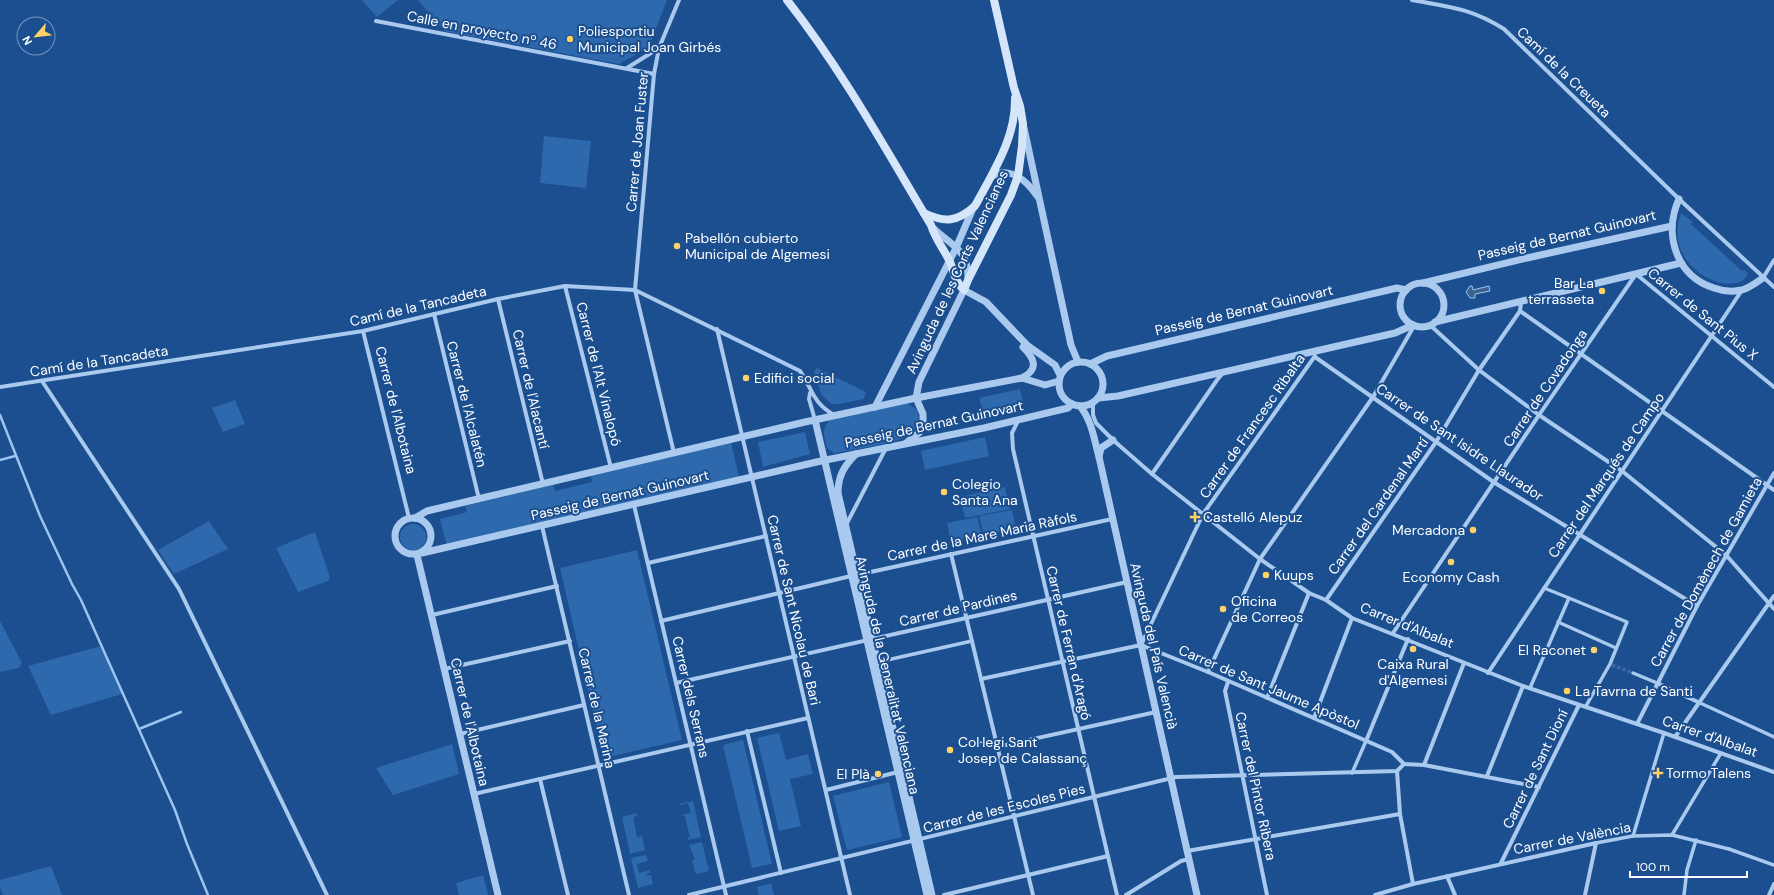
<svg xmlns="http://www.w3.org/2000/svg" width="1774" height="895" viewBox="0 0 1774 895" font-family="'DM Sans',sans-serif">
<rect width="100%" height="100%" fill="#1b4f8f"/>
<g fill="#2e69ad">
<path d="M362,0H398L377,17Z"/>
<path d="M418,0H667L649,47L619,64L444,31Z"/>
<path d="M544,136L591,141L586,188L540,183Z"/>
<path d="M1681,213L1693,222L1691,224L1742,271L1744,270L1748,273C1740,301 1660,272 1681,213Z"/>
<path d="M817,368L866,392L864,399L839,404H831L821,394L814,371Z"/>
<path d="M1020,389L1024,406L984,414L979,398Z"/>
<path d="M235,400L245,424L223,432L212,408Z"/>
<path d="M907,403L917,410C920,419 919,430 910,435C899,443 850,450 834,453L827,448C825,438 820,427 831,420Z"/>
<path d="M805,432L810,454L763,467L758,442Z"/>
<path d="M985,437L989,456L925,470L921,451Z"/>
<path d="M731,442L739,477L447,546L440,519L467,512L465,506L553,485L555,491L592,482L591,475Z"/>
<path d="M1005,487L1010,509L965,518L960,497Z"/>
<path d="M1012,510L1016,529L984,535L979,516Z"/>
<path d="M977,517L982,536L951,542L947,523Z"/>
<path d="M209,521L228,549L174,574L158,550Z"/>
<circle cx="413" cy="537" r="13"/>
<path d="M315,532L330,577L328,581L298,592L276,548Z"/>
<path d="M637,550L682,740L604,758L560,568Z"/>
<path d="M0,621L22,663L19,668L0,672Z"/>
<path d="M101,646L122,694L51,715L28,666Z"/>
<path d="M779,733L786,760L808,754L813,774L790,779L801,826L779,831L757,738Z"/>
<path d="M743,740L772,864L752,868L723,745Z"/>
<path d="M452,744L459,774L393,795L376,768Z"/>
<path d="M889,782L902,837L847,850L833,796Z"/>
<path d="M693,801L701,837L688,840L687,838L690,837L685,817L682,815L691,813L688,803L680,805L679,804Z"/>
<path d="M637,813V816L633,817L637,837L642,836L645,850L630,854L622,817Z"/>
<path d="M702,842L709,871L696,874L692,860H695L689,845Z"/>
<path d="M646,855L648,861L637,864L639,873L650,870V873L646,874L647,876L651,875L653,884L638,888L631,858Z"/>
<path d="M51,866L62,895H3L0,888V880Z"/>
<path d="M483,875L488,895H459L456,883Z"/>
<path d="M771,883L774,895H759L757,887Z"/>
</g>
<path fill="#3c6290" stroke="#9cc4f0" d="M1470,286H1472L1473,290L1489,286L1490,291L1475,294V298H1470L1466,292Z"/>
<g fill="none" stroke-linecap="round" stroke-linejoin="round">
<g stroke="#9cc4f0" stroke-width="2.5">
<path d="M0,415L40,516L72,584L81,600L175,810L187,844L208,895"/>
<path d="M0,460L15,456"/>
<path d="M139,729L181,712"/>
</g>
<path stroke="#3d69a0" stroke-width="3.5" stroke-dasharray="3.5 2" stroke-linecap="butt" d="M1612,665L1633,673"/>
<g stroke="#a9c9ee" stroke-width="3.5">
<path d="M1569,598L1627,622L1610,664L1586,706"/>
<path d="M1558,622L1616,648"/>
<path d="M878,662L972,641"/>
<path d="M1633,673L1657,683"/>
<path d="M1530,688L1569,598L1544,588"/>
<path d="M1698,702L1774,737"/>
<path d="M1352,773L1366,741"/>
<path d="M1672,835L1721,753"/>
<path d="M1633,836L1664,733"/>
<path d="M1596,843L1633,836L1672,835L1729,849L1774,865"/>
<path d="M1684,895L1687,870L1696,840"/>
</g>
<g stroke="#a9c9ee" stroke-width="4">
<path d="M1412,0C1450,7 1470,8 1504,29L1679,199L1774,287"/>
<path d="M376,21L654,74"/>
<path d="M627,68L659,48"/>
<path d="M1763,278L1774,260"/>
<path d="M565,286L611,468"/>
<path d="M498,299L543,484"/>
<path d="M1520,311L1774,490"/>
<path d="M434,314L479,499"/>
<path d="M1430,325L1479,370L1539,415L1622,471L1726,555L1774,609"/>
<path d="M717,329L850,895"/>
<path d="M363,331L409,518"/>
<path d="M1315,357L1495,483L1697,606"/>
<path d="M42,381L179,589L327,895"/>
<path d="M0,387L363,331L498,299L565,286L635,290L800,371C813,390 812,402 834,415"/>
<path d="M810,393L809,399L815,420"/>
<path d="M1093,403V415L1096,423L1113,440L1152,474L1260,559L1309,593L1326,600L1352,618L1523,686L1664,733L1774,772"/>
<path d="M1018,421L1012,433L1013,449L1117,895"/>
<path d="M674,453L635,290L654,74L659,48L679,0"/>
<path d="M1152,474L1217,380L1223,373"/>
<path d="M634,505L726,895"/>
<path d="M846,525L886,448"/>
<path d="M542,526L629,895"/>
<path d="M951,554L1033,895"/>
<path d="M648,563L766,536"/>
<path d="M857,575L1112,519"/>
<path d="M1326,600L1436,442L1479,370L1520,311L1521,302"/>
<path d="M432,615L557,586"/>
<path d="M661,621L851,576"/>
<path d="M1393,633L1539,415L1636,274L1774,387"/>
<path d="M1141,645L1203,514L1315,356"/>
<path d="M444,669L570,641"/>
<path d="M1208,672L1260,559L1373,397L1414,326"/>
<path d="M1488,673L1742,290"/>
<path d="M981,679L1141,645L1208,672L1392,752L1404,764"/>
<path d="M1228,682L1225,691L1267,895"/>
<path d="M676,683L1127,582"/>
<path d="M1657,683L1698,702"/>
<path d="M1267,698L1309,593"/>
<path d="M1314,718L1352,618"/>
<path d="M1637,724L1697,606L1774,473"/>
<path d="M747,731L781,873"/>
<path d="M460,734L584,705"/>
<path d="M1675,737L1774,596"/>
<path d="M1366,741L1408,639"/>
<path d="M997,747L1156,712"/>
<path d="M1404,764L1424,765L1539,787"/>
<path d="M1424,765L1464,663"/>
<path d="M1397,771L1400,814L1413,884"/>
<path d="M1487,776L1523,686"/>
<path d="M540,779L568,895"/>
<path d="M826,790L898,772"/>
<path d="M474,794L808,718"/>
<path d="M1187,851L1400,814"/>
<path d="M1501,863L1579,705"/>
<path d="M1447,876L1455,895"/>
<path d="M689,895L1176,777L1397,771L1404,764"/>
<path d="M944,895L1108,856"/>
<path d="M1126,895L1181,861L1189,859"/>
<path d="M1375,895L1413,884L1596,843L1585,895"/>
<path d="M1769,895L1774,884"/>
</g>
<g stroke="#a9c9ee" stroke-width="7">
<path d="M1024,128L1071,345L1078,362"/>
<path d="M991,177C1010,165 1027,181 1038,197"/>
<path d="M1679,199C1663,234 1676,276 1714,288C1722,291 1733,292 1742,290C1749,288 1757,282 1763,278"/>
<path d="M932,227C951,246 969,249 968,279"/>
<path d="M1423,283L1527,258L1672,226"/>
<circle cx="1422" cy="305" r="22"/>
<path d="M1435,322L1681,263"/>
<circle cx="1081" cy="384" r="22"/>
<path d="M1090,364L1107,356L1397,288L1406,290"/>
<path d="M1022,378C1039,369 1035,359 1023,347"/>
<path d="M1098,398L1118,396L1395,333L1413,325"/>
<path d="M1080,406C1092,421 1094,439 1099,457L1197,895"/>
<path d="M875,407L956,248L974,206"/>
<path d="M815,420L927,895"/>
<path d="M906,443L919,433L923,426V414L916,398L919,382L964,290L986,302L1027,345L1055,365L1060,375"/>
<path d="M856,454C844,466 838,476 838,493L932,895"/>
<path d="M1099,457L1101,448L1113,440"/>
<circle cx="413" cy="536" r="18"/>
<path d="M415,518L427,511L805,422L916,398L1022,378L1045,385L1059,381"/>
<path d="M422,553L821,461L984,428L1068,408L1072,404"/>
<path d="M417,555L498,895"/>
</g>
<g stroke="#d6e6fa" stroke-width="8">
<path d="M787,0C842,70 885,148 931,225C935,239 944,249 950,262C954,272 955,282 964,290L968,280L1011,195L1018,176L1022,146L1023,124L1020,106L1014,88L994,0"/>
<path d="M924,213C945,223 957,222 975,206C993,172 1016,138 1015,98"/>
</g>
</g>
<g fill="#ffd166" stroke="#1b4f8f" stroke-width="1.5">
<circle cx="570" cy="39" r="4"/>
<circle cx="677" cy="246" r="4"/>
<circle cx="1602" cy="291" r="4"/>
<circle cx="746" cy="378" r="4"/>
<circle cx="944" cy="492" r="4"/>
<path d="M1193 511h4v4h4v4h-4v4h-4v-4h-4v-4h4z"/>
<circle cx="1473" cy="530" r="4"/>
<circle cx="1451" cy="562" r="4"/>
<circle cx="1266" cy="575" r="4"/>
<circle cx="1223" cy="609" r="4"/>
<circle cx="1413" cy="649" r="4"/>
<circle cx="1594" cy="650" r="4"/>
<circle cx="1567" cy="691" r="4"/>
<circle cx="950" cy="750" r="4"/>
<path d="M1656 767h4v4h4v4h-4v4h-4v-4h-4v-4h4z"/>
<circle cx="878" cy="774" r="4"/>
</g>
<g text-anchor="middle" stroke-width="4" stroke-linejoin="round" paint-order="stroke">
<g font-size="14" fill="#fff" stroke="#1b4f8f">
<text transform="translate(482 30) rotate(11)" y="5">Calle en proyecto nº 46</text>
<text transform="translate(1564 72) rotate(44)" y="5">Camí de la Creueta</text>
<text transform="translate(637 142) rotate(-85)" y="5">Carrer de Joan Fuster</text>
<text transform="translate(1567 235) rotate(-13)" y="5">Passeig de Bernat Guinovart</text>
<text transform="translate(957 272) rotate(-65)" y="5">Avinguda de les Corts Valencianes</text>
<text transform="translate(418 306) rotate(-13)" y="5">Camí de la Tancadeta</text>
<text transform="translate(1244 310) rotate(-13)" y="5">Passeig de Bernat Guinovart</text>
<text transform="translate(1703 314) rotate(39)" y="5">Carrer de Sant Pius X</text>
<text transform="translate(99 361) rotate(-9)" y="5">Camí de la Tancadeta</text>
<text transform="translate(599 374) rotate(76)" y="5">Carrer de l'Alt Vinalopó</text>
<text transform="translate(1545 388) rotate(-56)" y="5">Carrer de Covadonga</text>
<text transform="translate(531 389) rotate(77)" y="5">Carrer de l'Alacantí</text>
<text transform="translate(467 404) rotate(76)" y="5">Carrer de l'Alcalatén</text>
<text transform="translate(396 410) rotate(76)" y="5">Carrer de l'Albotaina</text>
<text transform="translate(934 424) rotate(-12)" y="5">Passeig de Bernat Guinovart</text>
<text transform="translate(1252 426) rotate(-55)" y="5">Carrer de Francesc Ribalta</text>
<text transform="translate(1460 442) rotate(34)" y="5">Carrer de Sant Isidre Llaurador</text>
<text transform="translate(1606 475) rotate(-56)" y="5">Carrer del Marqués de Campo</text>
<text transform="translate(620 495) rotate(-13)" y="5">Passeig de Bernat Guinovart</text>
<text transform="translate(1378 506) rotate(-55)" y="5">Carrer del Cardenal Martí</text>
<text transform="translate(982 536) rotate(-12)" y="5">Carrer de la Mare Maria Ràfols</text>
<text transform="translate(1706 572) rotate(-61)" y="5">Carrer de Domènech de Gamieta</text>
<text transform="translate(958 608) rotate(-13)" y="5">Carrer de Pardines</text>
<text transform="translate(794 610) rotate(77)" y="5">Carrer de Sant Nicolau de Bari</text>
<text transform="translate(1407 625) rotate(22)" y="5">Carrer d'Albalat</text>
<text transform="translate(1069 643) rotate(77)" y="5">Carrer de Ferran d'Aragó</text>
<text transform="translate(1154 646) rotate(77)" y="5">Avinguda del País Valencià</text>
<text transform="translate(888 675) rotate(77)" y="5">Avinguda de la Generalitat Valenciana</text>
<text transform="translate(1269 687) rotate(23)" y="5">Carrer de Sant Jaume Apòstol</text>
<text transform="translate(691 697) rotate(77)" y="5">Carrer dels Serrans</text>
<text transform="translate(597 708) rotate(77)" y="5">Carrer de la Marina</text>
<text transform="translate(470 722) rotate(77)" y="5">Carrer de l'Albotaina</text>
<text transform="translate(1710 736) rotate(19)" y="5">Carrer d'Albalat</text>
<text transform="translate(1535 769) rotate(-64)" y="5">Carrer de Sant Dioní</text>
<text transform="translate(1256 786) rotate(78)" y="5">Carrer del Pintor Ribera</text>
<text transform="translate(1004 808) rotate(-14)" y="5">Carrer de les Escoles Pies</text>
<text transform="translate(1572 838) rotate(-11)" y="5">Carrer de València</text>
</g>
<g font-size="14" fill="#fff" stroke="#1b4f8f" text-anchor="start">
<text x="578" y="36">Poliesportiu<tspan x="578" dy="16">Municipal Joan Girbés</tspan></text>
<text x="685" y="243">Pabellón cubierto<tspan x="685" dy="16">Municipal de Algemesi</tspan></text>
<text x="1594" y="288" text-anchor="end">Bar La<tspan x="1594" dy="16">terrasseta</tspan></text>
<text x="754" y="383">Edifici social</text>
<text x="952" y="489">Colegio<tspan x="952" dy="16">Santa Ana</tspan></text>
<text x="1203" y="522">Castelló Alepuz</text>
<text x="1465" y="535" text-anchor="end">Mercadona</text>
<text x="1274" y="580">Kuups</text>
<text x="1451" y="582" text-anchor="middle">Economy Cash</text>
<text x="1231" y="606">Oficina<tspan x="1231" dy="16">de Correos</tspan></text>
<text x="1586" y="655" text-anchor="end">El Raconet</text>
<text x="1413" y="669" text-anchor="middle">Caixa Rural<tspan x="1413" dy="16">d'Algemesi</tspan></text>
<text x="1575" y="696">La Tavrna de Santi</text>
<text x="958" y="747">Col·legi Sant<tspan x="958" dy="16">Josep de Calassanç</tspan></text>
<text x="1666" y="778">Tormo Talens</text>
<text x="870" y="779" text-anchor="end">El Plà</text>
</g>
</g>
<g transform="translate(36 36) rotate(242)"><circle r="19" fill="#1b4f8f" stroke="#7695bc"/>
<path d="M0-3L7 15L0 10L-7 15Z" fill="#ffd166"/>
<text y="-6" font-size="11" font-weight="bold" text-anchor="middle" fill="#ffffff">N</text>
</g>
<path d="M1630 871v6h117v-6" fill="none" stroke="#ffffff" stroke-width="2"/>
<text x="1636" y="871" font-size="12" fill="#ffffff" stroke="#1b4f8f" stroke-width="3" paint-order="stroke">100 m</text>
</svg>
